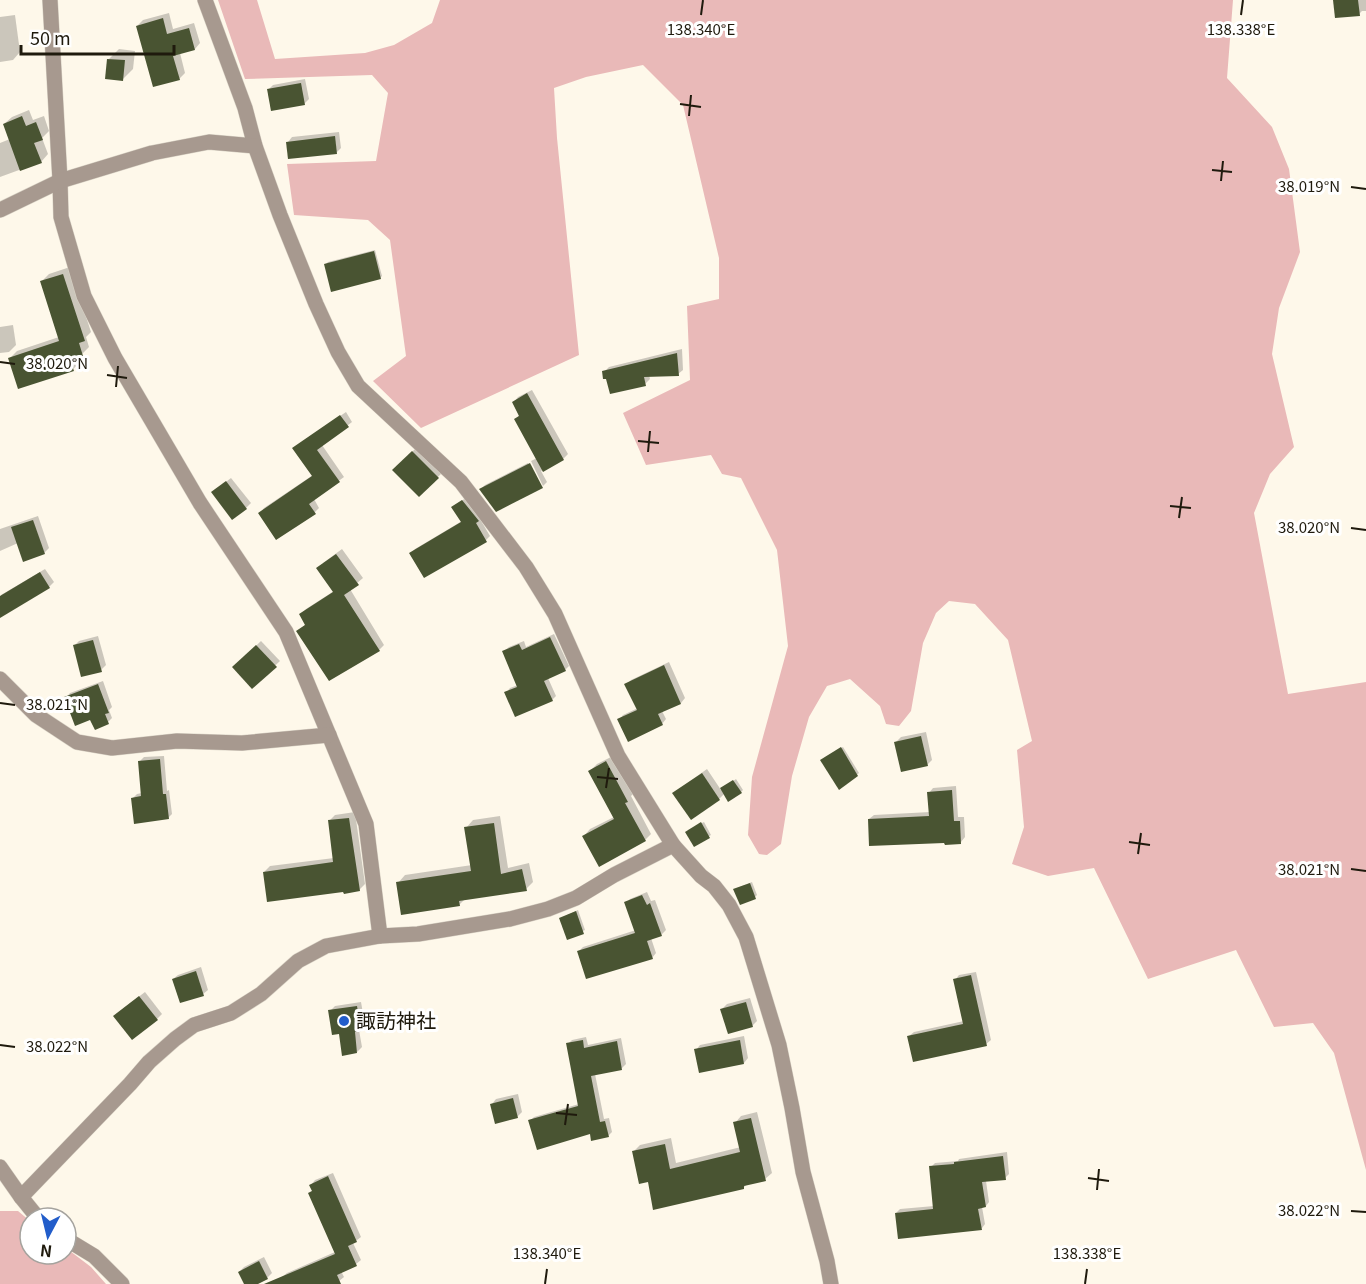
<svg xmlns="http://www.w3.org/2000/svg" width="1366" height="1284" viewBox="0 0 1366 1284" font-family="Georgia,'Noto Sans JP',serif">
<rect width="100%" height="100%" fill="#fef8ea"/>
<g fill="#e9b9b8">
<path d="M218,0H257L275,59L365,53L394,45L432,23L440,0H1233L1227,78L1272,127L1289,169L1300,252L1279,308L1272,354L1294,447L1270,474L1254,513L1288,694L1366,682V1170L1334,1053L1313,1023L1274,1027L1236,950L1148,979L1094,868L1048,876L1012,864L1024,827L1017,750L1032,741L1008,640L975,604L949,601L936,613L923,643L911,711L899,726L886,724L880,706L850,679L827,686L809,717L792,776L781,844L767,855L759,854L748,835L752,777L788,646L777,550L741,478L722,474L711,455L646,465L623,413L690,380L687,306L719,299V258L683,105L643,65L586,77L554,88L557,138L579,355L421,428L373,381L406,356L390,240L368,220L294,215L287,164L376,161L388,93L372,75L245,79Z"/>
<path d="M0,1211H18L30,1221V1254H66V1248L91,1267L106,1284H0Z"/>
</g>
<g fill="#0003">
<path d="M1335,0H1366V11H1362L1359,14Z"/>
<path d="M169,13L173,29L194,23L200,43L195,49L180,53L185,73L179,79L137,26L143,20Z"/>
<path d="M15,15L20,52L13,60L0,62V17Z"/>
<path d="M119,49L135,51L133,69L123,79L109,59Z"/>
<path d="M305,79L309,99L304,104L268,90L273,85Z"/>
<path d="M29,110L33,120L44,116L49,131L42,138L48,154L41,162L0,177V143L10,139L4,124L12,117Z"/>
<path d="M339,132L341,148L336,153L288,142L292,137Z"/>
<path d="M375,250L382,276L380,278L326,264L328,262Z"/>
<path d="M70,267L91,332L86,337L89,347L82,354L79,355L81,362L73,369L10,358L17,351L59,337L41,282L49,274Z"/>
<path d="M13,325L16,345L9,352L0,353V327Z"/>
<path d="M682,349L683,370L678,374L649,375L650,379L645,384L604,372L609,367Z"/>
<path d="M532,390L568,454L563,459L541,471L547,482L543,486L531,461L537,458L516,419L520,414L514,402L518,397Z"/>
<path d="M346,412L352,422L322,445L344,477L314,499L319,508L315,512L260,513L264,508L313,475L299,444Z"/>
<path d="M417,447L442,473L419,495L394,470Z"/>
<path d="M528,463L541,488L481,489L485,485Z"/>
<path d="M231,478L251,503L246,508L218,488Z"/>
<path d="M467,497L490,536L486,540L411,553L415,549L462,521L453,507Z"/>
<path d="M38,516L49,548L44,553L18,543L0,551V529Z"/>
<path d="M342,549L363,578L350,589L384,645L379,650L298,631L306,624L301,614L306,609L334,591L323,563Z"/>
<path d="M45,569L54,582L49,587L0,605L1,595Z"/>
<path d="M554,634L569,666L565,670L548,678L556,696L552,700L506,693L510,688L518,685L504,651L509,647L524,641L526,647Z"/>
<path d="M98,636L106,665L101,670L74,646L79,641Z"/>
<path d="M261,641L280,661L252,687L234,667Z"/>
<path d="M669,662L685,698L681,703L662,711L666,719L662,724L619,720L623,715L638,708L626,685L631,680Z"/>
<path d="M103,681L112,707L109,710L112,718L108,722L91,718L66,698L70,693Z"/>
<path d="M926,732L932,760L927,765L896,742L901,737Z"/>
<path d="M843,747L859,773L839,788L824,758Z"/>
<path d="M164,756L167,791L169,790L172,814L168,818L133,798L137,794L142,793L140,761L144,757Z"/>
<path d="M613,756L633,794L631,796L651,834L645,840L584,836L590,829L614,817L590,771L597,764Z"/>
<path d="M707,769L721,790L736,779L743,790L741,792L725,793L719,799L691,818L679,789Z"/>
<path d="M956,786L958,817H964L965,837L961,842L869,819L874,815L930,812L929,793L933,788Z"/>
<path d="M355,812L365,884L359,890L264,872L270,866L334,858L329,821L335,815Z"/>
<path d="M500,816L508,868L529,863L533,882L526,889L466,898L459,905L398,883L405,875L472,865L466,828L473,820Z"/>
<path d="M704,822L711,835L694,845L688,830Z"/>
<path d="M752,882L757,895L755,897L737,888Z"/>
<path d="M647,892L651,901L655,900L666,930L661,935L651,938L656,953L652,958L579,951L583,947L636,930L626,903L630,899Z"/>
<path d="M578,910L585,930L568,938L561,918Z"/>
<path d="M201,967L208,990L203,994L173,979L178,975Z"/>
<path d="M976,972L991,1040L986,1044L909,1036L914,1032L964,1021L955,980L959,975Z"/>
<path d="M145,992L162,1014L157,1019L120,1011Z"/>
<path d="M750,998L757,1021L752,1026L722,1009L727,1004Z"/>
<path d="M361,1002L365,1025L359,1030L362,1047L357,1052L330,1011L335,1006Z"/>
<path d="M744,1036L748,1058L744,1063L696,1050L700,1045Z"/>
<path d="M586,1037L588,1045L621,1038L626,1064L622,1068L595,1074L604,1119L609,1118L612,1132L608,1136L530,1121L534,1117L579,1104L568,1044L572,1040Z"/>
<path d="M518,1094L522,1112L517,1117L492,1104L496,1099Z"/>
<path d="M757,1112L772,1173L765,1179L747,1184L743,1188L649,1180L634,1151L640,1145L671,1138L676,1163L741,1147L735,1123L741,1116Z"/>
<path d="M1007,1152L1009,1174L1005,1178L986,1181L989,1202L986,1206L982,1207L985,1224L982,1228L896,1213L900,1209L934,1206L931,1167L935,1163L958,1161L959,1159Z"/>
<path d="M333,1173L361,1237L353,1243L361,1260L356,1264L341,1271L344,1277L339,1281L332,1284H285L282,1277L287,1273L335,1252L310,1193L313,1190L311,1185L315,1180Z"/>
<path d="M264,1257L272,1273L267,1278L254,1284H245L239,1272L244,1267Z"/>
</g>
<g fill="#495432">
<path d="M1333,0H1358L1360,16L1335,18Z"/>
<path d="M163,18L167,34L189,28L195,50L173,56L180,80L153,87L136,26Z"/>
<path d="M107,59L125,60L123,81L105,79Z"/>
<path d="M301,83L305,105L271,111L267,89Z"/>
<path d="M22,116L26,126L36,122L43,140L34,143L42,163L20,171L3,124Z"/>
<path d="M335,136L337,154L288,159L286,142Z"/>
<path d="M374,251L381,279L331,292L324,264Z"/>
<path d="M63,274L85,341L79,343L83,356L70,360L74,371L18,389L8,358L59,341L40,281Z"/>
<path d="M677,353L679,376L644,377L646,386L610,394L606,379H603L602,371Z"/>
<path d="M527,393L564,460L543,472L514,419L519,416L512,402Z"/>
<path d="M340,415L349,427L317,450L340,482L309,504L316,514L276,540L258,513L312,476L292,448Z"/>
<path d="M412,451L439,478L419,497L392,470Z"/>
<path d="M530,463L543,488L496,512L479,489Z"/>
<path d="M226,481L247,509L232,520L211,492Z"/>
<path d="M462,500L479,521L476,523L487,542L424,578L409,553L461,522L451,507Z"/>
<path d="M33,520L45,554L23,562L11,527Z"/>
<path d="M336,554L359,585L344,595L380,651L329,681L296,631L305,625L299,614L333,592L316,568Z"/>
<path d="M40,572L50,588L0,618V596Z"/>
<path d="M550,637L566,671L544,681L553,701L515,717L504,692L517,687L502,651L519,644L522,650Z"/>
<path d="M93,640L102,672L81,677L73,645Z"/>
<path d="M256,645L277,667L252,689L232,667Z"/>
<path d="M664,665L681,704L658,714L663,725L628,742L617,719L637,710L624,684Z"/>
<path d="M98,684L109,713L105,714L109,724L95,730L90,720L75,726L64,697Z"/>
<path d="M921,736L928,766L901,772L894,742Z"/>
<path d="M841,747L858,776L839,790L820,760Z"/>
<path d="M160,759L163,794H166L169,819L134,824L131,798L141,796L138,761Z"/>
<path d="M606,761L628,802L625,803L646,841L599,867L582,836L614,819L588,771Z"/>
<path d="M702,773L720,800L691,820L672,793Z"/>
<path d="M733,780L742,793L728,802L720,788Z"/>
<path d="M952,790L954,821H960L961,844L945,845L944,843L869,846L868,819L929,816L927,792Z"/>
<path d="M349,818L360,891L344,894L343,892L267,902L263,872L333,862L328,820Z"/>
<path d="M701,822L710,838L694,847L685,832Z"/>
<path d="M494,823L501,874L522,869L527,891L459,901L460,906L401,915L396,882L471,871L464,827Z"/>
<path d="M750,883L756,899L740,905L733,889Z"/>
<path d="M642,895L647,905L650,903L662,936L647,941L653,959L586,979L577,951L635,933L624,902Z"/>
<path d="M576,911L584,934L567,940L559,918Z"/>
<path d="M196,971L204,996L180,1003L172,979Z"/>
<path d="M971,975L987,1046L913,1062L907,1036L963,1024L953,979Z"/>
<path d="M139,996L158,1020L132,1040L113,1016Z"/>
<path d="M746,1002L753,1027L728,1034L720,1009Z"/>
<path d="M357,1006L361,1031L355,1032L357,1053L342,1056L339,1034L332,1035L328,1010Z"/>
<path d="M583,1040L584,1048L617,1041L622,1070L591,1076L600,1122L605,1121L609,1137L591,1141L590,1134L537,1150L528,1120L578,1106L566,1043Z"/>
<path d="M740,1040L744,1064L699,1073L694,1049Z"/>
<path d="M513,1098L518,1118L495,1124L490,1104Z"/>
<path d="M751,1118L766,1181L744,1186V1189L653,1210L648,1182L639,1184L632,1151L665,1144L670,1169L740,1152L733,1122Z"/>
<path d="M1003,1156L1006,1180L982,1182L986,1207L978,1209L982,1230L898,1239L895,1213L933,1209L929,1166L954,1164V1162Z"/>
<path d="M328,1176L357,1242L348,1246L357,1266L337,1275L341,1284H264L335,1254L308,1193L312,1191L309,1185Z"/>
<path d="M259,1261L268,1279L258,1284H244L238,1272Z"/>
</g>
<g fill="none" stroke-linecap="round" stroke-linejoin="round">
<g stroke="#dad4c7" stroke-width="16">
<g id="minor">
<path d="M50,0L60,181L61,217L84,296L115,358L200,503L286,632L366,824L380,936"/>
<path d="M205,0L245,108L255,146L280,215L316,304L338,352L358,386L461,482L526,567L555,614L618,756L673,845L701,876L714,886L729,905L746,937L779,1045L792,1108L803,1172L827,1261L831,1284"/>
<path d="M0,210L60,181L152,153L209,142L255,146"/>
<path d="M0,679L36,715L77,742L112,748L177,741L242,743L329,735"/>
<path d="M0,1167L21,1197L38,1218"/>
<path d="M21,1197L130,1084L149,1062L175,1039L194,1025L231,1013L261,994L298,961L326,946L380,936L418,934L510,919L548,909L576,898L614,875L673,845"/>
<path d="M66,1239L94,1256L122,1284"/>
</g>
</g>
<use href="#minor" stroke="#a7998f" stroke-width="15"/>
</g>
<path fill="none" stroke="#1f1a0d" stroke-width="2" d="M701,15L703,0M1241,15L1243,0M680,104L701,107M689,116L691,95M1212,170L1232,172M1221,181L1223,161M1351,187L1366,189M0,362L15,364M107,375L127,378M116,387L118,366M638,441L659,443M648,452L650,431M1170,506L1191,508M1179,518L1182,497M1351,528L1366,530M0,703L15,705M597,777L618,779M606,788L609,768M1129,842L1150,845M1138,854L1141,833M1351,869L1366,871M0,1045L15,1047M556,1113L577,1115M565,1125L568,1104M1088,1178L1109,1181M1097,1190L1099,1169M1351,1211L1366,1212M545,1284L547,1269M1085,1284L1087,1269"/>
<circle fill="#225dca" stroke="#fff" stroke-width="2" cx="344" cy="1021" r="6"/>
<g text-anchor="middle" stroke-width="6" stroke-linejoin="round" paint-order="stroke">
<g font-size="20" fill="#1f1a0d" stroke="#fff" text-anchor="start">
<text x="356" y="1028">諏訪神社</text>
</g>
</g>
<g font-size="15" text-anchor="middle" fill="#1f1a0d" stroke="#fff" stroke-width="6" stroke-linejoin="round" paint-order="stroke">
<text x="701" y="35">138.340°E</text>
<text x="1241" y="35">138.338°E</text>
<text x="1309" y="192">38.019°N</text>
<text x="57" y="369">38.020°N</text>
<text x="1309" y="533">38.020°N</text>
<text x="57" y="710">38.021°N</text>
<text x="1309" y="875">38.021°N</text>
<text x="57" y="1052">38.022°N</text>
<text x="1309" y="1216">38.022°N</text>
<text x="547" y="1259">138.340°E</text>
<text x="1087" y="1259">138.338°E</text>
</g>
<g transform="translate(48 1236) rotate(187)"><circle r="28" fill="#ffffff" stroke="#a5a39e" stroke-width="1.5"/>
<path d="M0-4.5L10 22L0 15L-10 22Z" fill="#225dca"/>
<text y="-9" font-size="16" font-weight="bold" text-anchor="middle" fill="#1f1a0d">N</text>
</g>
<path d="M21 45v9h153v-9" fill="none" stroke="#1f1a0d" stroke-width="3"/>
<text x="30" y="45" font-size="18" fill="#1f1a0d" stroke="#ffffff" stroke-width="4.5" paint-order="stroke">50 m</text>
</svg>
